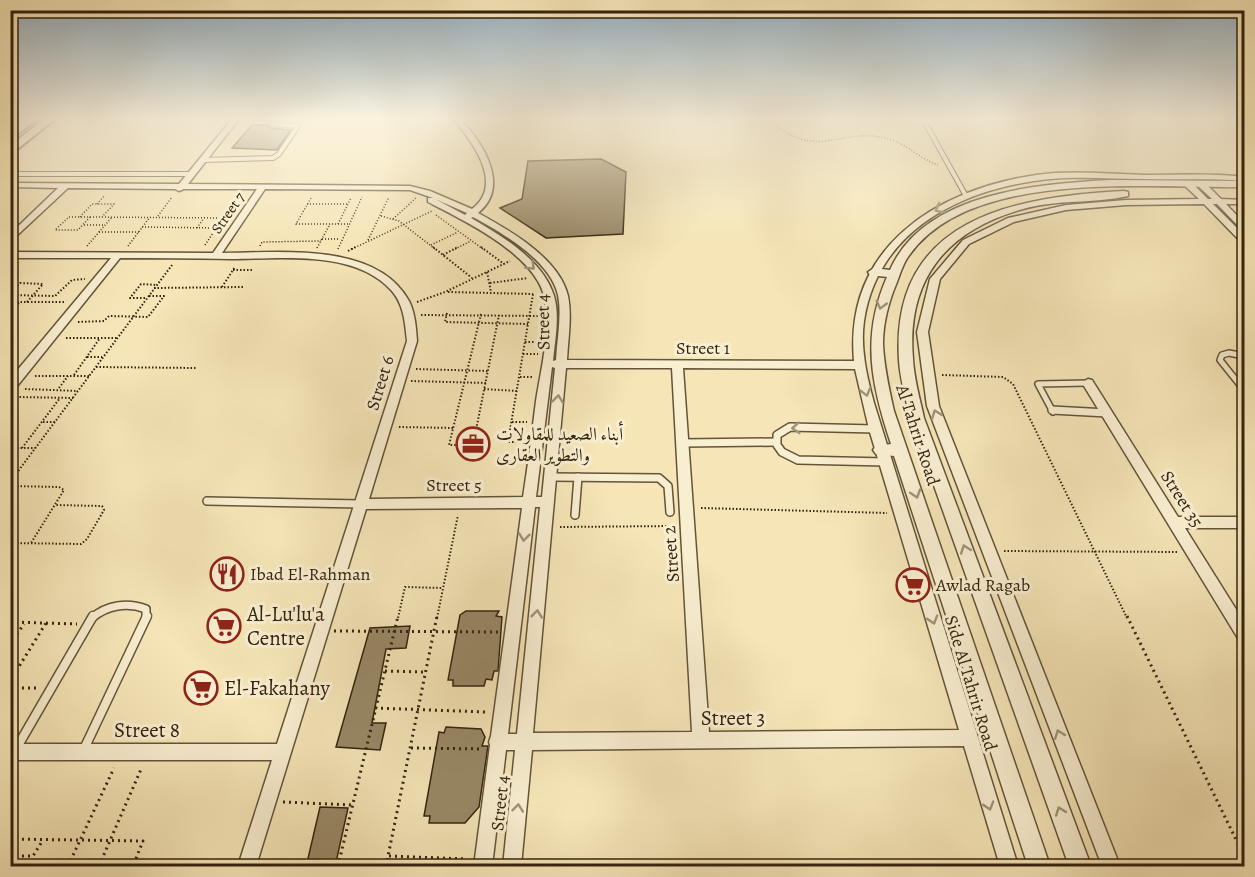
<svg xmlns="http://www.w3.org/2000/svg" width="1255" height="877" viewBox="0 0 1255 877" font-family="Alegreya,Amiri,serif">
<rect width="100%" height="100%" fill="#f5e5b7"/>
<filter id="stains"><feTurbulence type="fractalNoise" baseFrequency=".00333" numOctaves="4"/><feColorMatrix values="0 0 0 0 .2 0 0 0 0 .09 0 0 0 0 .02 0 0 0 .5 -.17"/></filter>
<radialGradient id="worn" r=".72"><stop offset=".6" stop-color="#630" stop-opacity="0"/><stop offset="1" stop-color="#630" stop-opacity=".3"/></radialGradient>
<g fill="#988866" stroke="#33230f" stroke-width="1.5">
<path d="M252,125H267L270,128L291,130L277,150L232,148Z"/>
<path d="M601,159L626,172L623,234L546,238L500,208L522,199L528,161Z"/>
<path d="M466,611H499L496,616L502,617L498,671H494L492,680L486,679L484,686H453V680H448L460,615Z"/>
<path d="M410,626L406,648L386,649L372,723H386L380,750L336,747L370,628Z"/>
<path d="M446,727L481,729L485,737L482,746H488L479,807L465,823H429L430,816H424L439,732L444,733Z"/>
<path d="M320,807L348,808L335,867H306Z"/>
</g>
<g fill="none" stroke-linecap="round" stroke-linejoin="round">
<g stroke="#645439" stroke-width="6">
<g id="service-far3">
<path d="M923,119L966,196"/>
<path d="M203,160L273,158L279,154L298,126L271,124"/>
<path d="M11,174H192"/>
</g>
</g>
<g stroke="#645439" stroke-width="8">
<g id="service-far2">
<path d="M1244,356L1229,353L1222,355L1220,360L1244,390"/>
<path d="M1053,412L1038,384L1088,383"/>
</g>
</g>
<g stroke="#645439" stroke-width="10">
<g id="service-far1">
<path d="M1052,410L1107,413"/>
<path d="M875,429L790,427L777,435V445L782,452L798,460L885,462"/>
<path d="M683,443L775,442"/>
<path d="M551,477L659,478L668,486L670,512"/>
<path d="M207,501L361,504"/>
<path d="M575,515L578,477"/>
<path d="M92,618C107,605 127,602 146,609V618"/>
</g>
</g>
<g stroke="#645439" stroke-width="11">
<g id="service">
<path d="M16,749L93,616"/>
<path d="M84,749L147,616"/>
</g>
</g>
<g stroke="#645439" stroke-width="3">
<g id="minor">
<path d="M232,119H239L188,184L410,186L430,191L472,209C505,184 472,141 453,119H460C483,142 511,187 478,213C509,230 559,258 568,296C572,317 568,339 567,360L854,361C844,248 935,190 1036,175C1072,170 1108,174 1145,175C1178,175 1211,173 1244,177V181C1210,178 1177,180 1144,179C1107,179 1070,175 1034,181C954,193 877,234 864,321C860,348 867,377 874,403L1018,866H1000L964,746L532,750L521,866H503L515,750H506L492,866H474L490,745L489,742L491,736L522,508L366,509L256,866H238L272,760H10V744H277L407,341C405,323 404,304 391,290C354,249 279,259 230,259C193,258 157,258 120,258L14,390L10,391V379L111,258H10V252L213,253L257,189H184L179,191L175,189L68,188L10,242V234L58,188L10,187V183L179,184ZM265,189L410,190L433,198H428V202C463,220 519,247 539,283C556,314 541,367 536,401C532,433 528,465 523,497L369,499L417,341C416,327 415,313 409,301C376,241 279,253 222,253ZM435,199L467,213L465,215ZM473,217C502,233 550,260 558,295C562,316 557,339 556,360L553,361C555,340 560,316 554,296C543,260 502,236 471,218ZM552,367L555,368L542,497H536ZM566,368H672L692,732L533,733ZM683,368L855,369L869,429L959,730L709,732ZM535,507H540L517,734H508Z"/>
<path d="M1185,182H1191L1208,199H1212L1198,186V182H1204L1221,199L1244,200V204H1226L1244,223V230L1241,229L1217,204H1213L1244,235V243L1241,242L1204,204L1126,205L1066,210L1014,222L969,244L940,279L928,332L939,406L1120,866H1102L927,406L917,332L930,279L963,240L1008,218L1066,205L1126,200L1199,199L1185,186Z"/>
<path d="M1088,379L1092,380L1178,517H1244V528H1185L1244,622V642L1239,640L1084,386L1082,383Z"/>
</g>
</g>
<g stroke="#645439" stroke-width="3">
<g id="tertiary">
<path d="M1111,180L1244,181V187C1150,189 969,167 908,257C903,264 900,274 897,282C889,301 883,322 883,344C884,366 889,389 894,411L1050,866H1028L894,456L876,454L873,450L876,446L891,444C871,384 861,336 887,277L870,275L868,272L874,268L890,270C924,192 1038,184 1111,180Z"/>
<path d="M1124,191L1128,192V196C1093,204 1057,199 1023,209C947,230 906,279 913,359C914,379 920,399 924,418L1091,866H1069L910,418C906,399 900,379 899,360C890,218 1014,197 1124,191Z"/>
</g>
</g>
<g stroke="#33230f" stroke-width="4">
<g id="secondary">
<path d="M26,119H37L10,140V131Z"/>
<path d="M44,119H55L10,155V146Z"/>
</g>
</g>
<g stroke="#33230f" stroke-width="1.5" stroke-dasharray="1 2" stroke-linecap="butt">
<path d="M768,119C818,164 839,125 889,139C907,144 920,159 938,165"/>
<path d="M311,198L296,224H348"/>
<path d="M97,204L105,195"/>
<path d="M307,204H348"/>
<path d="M436,215L483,249"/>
<path d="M158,216L172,197"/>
<path d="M381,216L399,221L435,249"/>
<path d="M69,217H90L78,230H55Z"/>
<path d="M80,217L92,204H114L102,217"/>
<path d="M90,217L224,218"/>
<path d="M393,219L416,198"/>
<path d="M338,224L351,198"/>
<path d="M84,225H105"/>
<path d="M142,227L217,228"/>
<path d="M197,228L204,218"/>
<path d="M99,232H139"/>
<path d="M322,239H340"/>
<path d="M368,240L389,197"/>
<path d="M205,245L237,197"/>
<path d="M431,245L458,232"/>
<path d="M87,246L112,217"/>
<path d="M128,246L150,217"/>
<path d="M260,246L262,242L321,241"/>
<path d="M317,248L330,224"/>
<path d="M338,249L362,197"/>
<path d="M352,249L432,211"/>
<path d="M455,249L471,241"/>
</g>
<g stroke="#33230f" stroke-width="2" stroke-dasharray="1.5 2" stroke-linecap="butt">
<path d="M433,247L472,278"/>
<path d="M481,247L504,264"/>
<path d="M348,251L355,247"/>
<path d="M443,255L458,247"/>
<path d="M233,270H253"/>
<path d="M487,272L491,292"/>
<path d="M490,283L528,278"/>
<path d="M222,287L235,267"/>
<path d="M154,288L243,287"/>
<path d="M448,292L533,294"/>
<path d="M10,293L20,283L43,284"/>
<path d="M10,295L55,296L72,280L85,279"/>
<path d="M145,298H130L141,284L157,285"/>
<path d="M10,302H65"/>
<path d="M27,302L43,284"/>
<path d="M417,302L445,292L510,261"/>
<path d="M10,311L19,303"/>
<path d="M447,313L445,322L528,324"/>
<path d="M481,314L449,445H473L499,315"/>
<path d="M421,315L541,316"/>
<path d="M78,322L104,321L109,316L148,317L164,296H149"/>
<path d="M66,338H117"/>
<path d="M525,342H537"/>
<path d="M523,354H538"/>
<path d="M87,357H102"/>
<path d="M96,367L197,368"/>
<path d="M416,369L488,371"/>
<path d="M74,375L100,338"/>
<path d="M942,375L1003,377L1013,384L1127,618"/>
<path d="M35,376H89"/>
<path d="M520,377H533"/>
<path d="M411,381L486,383"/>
<path d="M59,388L68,376"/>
<path d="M25,389L78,391"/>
<path d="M484,389L517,391"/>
<path d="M16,397L73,398"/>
<path d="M43,422H55"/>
<path d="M512,422H527"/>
<path d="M399,427L453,428"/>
<path d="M524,442H508L533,294"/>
<path d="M10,448H35"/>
<path d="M22,448L60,398"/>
<path d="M10,482L172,265"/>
<path d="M10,486L59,487L64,490L31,543"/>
<path d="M701,508L887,513"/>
<path d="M560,527L674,526"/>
<path d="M10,543L81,544L87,539L104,510L102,506L55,505"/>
<path d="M1004,551L1179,552"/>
<path d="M398,618L405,587L443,588"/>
<path d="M437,618L458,515"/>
</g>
<g stroke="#33230f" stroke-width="3" stroke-dasharray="2 4" stroke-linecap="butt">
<path d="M1127,616L1244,856"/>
<path d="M10,622L77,624"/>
<path d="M334,631L500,632"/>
<path d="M10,644L24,624"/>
<path d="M385,671L426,672"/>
<path d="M10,681L46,623"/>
<path d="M10,688H39"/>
<path d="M375,708L486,712"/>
<path d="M411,748L483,749"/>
<path d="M283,802L352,805"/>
<path d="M10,839L143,841L133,866"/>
<path d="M10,856H33L43,840"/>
<path d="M389,856L467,859"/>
<path d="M68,866L114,768"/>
<path d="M99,866L142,767"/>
<path d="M338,866L398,616"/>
<path d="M386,866L437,616"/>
</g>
<use href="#service-far3" stroke="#f8eed0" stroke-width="4"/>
<use href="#service-far2" stroke="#f8eed0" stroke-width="5"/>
<use href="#service-far1" stroke="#f8eed0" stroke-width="7"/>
<use href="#service" stroke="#f8eed0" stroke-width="8"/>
<use href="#minor" fill="#f8eed0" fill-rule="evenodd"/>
<use href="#tertiary" fill="#f8eed0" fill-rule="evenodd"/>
<use href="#secondary" fill="#f8eed0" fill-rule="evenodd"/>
</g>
<defs><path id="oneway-chevron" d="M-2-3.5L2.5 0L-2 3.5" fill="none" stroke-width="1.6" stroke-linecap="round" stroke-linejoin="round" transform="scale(1.5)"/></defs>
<g stroke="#9f9379">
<use href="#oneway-chevron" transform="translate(939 209) rotate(151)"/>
<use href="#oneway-chevron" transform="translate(531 266) rotate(44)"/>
<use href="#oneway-chevron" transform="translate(881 305) rotate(105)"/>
<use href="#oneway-chevron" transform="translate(866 392) rotate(76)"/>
<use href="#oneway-chevron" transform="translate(558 399) rotate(-84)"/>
<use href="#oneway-chevron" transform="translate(936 414) rotate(-110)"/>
<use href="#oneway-chevron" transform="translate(796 428) rotate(176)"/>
<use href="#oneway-chevron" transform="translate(916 494) rotate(72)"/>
<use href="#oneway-chevron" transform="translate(524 537) rotate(97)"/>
<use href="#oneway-chevron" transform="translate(965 549) rotate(-110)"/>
<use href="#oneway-chevron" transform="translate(537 614) rotate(-84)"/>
<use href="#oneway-chevron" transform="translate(933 620) rotate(73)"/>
<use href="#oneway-chevron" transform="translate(1059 734) rotate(-111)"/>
<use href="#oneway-chevron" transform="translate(989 806) rotate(73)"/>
<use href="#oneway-chevron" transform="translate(518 808) rotate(-84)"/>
<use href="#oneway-chevron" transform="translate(1060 811) rotate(-110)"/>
</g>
<linearGradient id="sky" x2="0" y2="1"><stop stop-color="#93adbe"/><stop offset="0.49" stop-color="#faf3df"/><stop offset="1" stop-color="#faf3df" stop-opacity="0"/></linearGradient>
<rect width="1255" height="242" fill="url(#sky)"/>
<defs>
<g id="office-ring" transform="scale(1.725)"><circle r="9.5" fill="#f8eed0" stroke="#8f2418" stroke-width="1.5"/><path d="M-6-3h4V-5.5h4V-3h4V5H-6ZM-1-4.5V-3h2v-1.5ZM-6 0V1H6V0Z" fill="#8f2418"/></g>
<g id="restaurant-ring" transform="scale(1.725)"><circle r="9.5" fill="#f8eed0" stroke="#8f2418" stroke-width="1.5"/><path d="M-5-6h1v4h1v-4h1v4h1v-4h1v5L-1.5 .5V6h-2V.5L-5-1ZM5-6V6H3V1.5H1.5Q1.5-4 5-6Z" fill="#8f2418"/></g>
<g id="supermarket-ring" transform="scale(1.725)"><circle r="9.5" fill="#f8eed0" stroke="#8f2418" stroke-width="1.5"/><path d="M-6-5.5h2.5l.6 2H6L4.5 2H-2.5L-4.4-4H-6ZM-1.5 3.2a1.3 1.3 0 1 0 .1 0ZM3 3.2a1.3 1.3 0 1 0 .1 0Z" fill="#8f2418"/></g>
</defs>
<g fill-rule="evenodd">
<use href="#office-ring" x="473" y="444"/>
<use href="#restaurant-ring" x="227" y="574"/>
<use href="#supermarket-ring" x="913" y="585"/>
<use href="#supermarket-ring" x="224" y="626"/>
<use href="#supermarket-ring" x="201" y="688"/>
</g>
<g text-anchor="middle" stroke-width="6" stroke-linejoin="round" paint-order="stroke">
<g font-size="15" fill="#33230f" stroke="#f8eed0">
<text transform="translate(228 213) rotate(-55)" y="5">Street 7</text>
</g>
<g font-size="18" fill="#33230f" stroke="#f8eed0">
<text transform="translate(543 322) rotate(-91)" y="6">Street 4</text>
<text x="703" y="354">Street 1</text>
<text transform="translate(380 383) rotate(-73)" y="6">Street 6</text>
<text transform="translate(918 435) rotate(72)" y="6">Al Tahrir Road</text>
<text x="454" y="491">Street 5</text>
<text transform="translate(1182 499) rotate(58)" y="6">Street 35</text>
<text transform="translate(671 554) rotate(-94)" y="6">Street 2</text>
<text transform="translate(971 683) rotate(73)" y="6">Side Al Tahrir Road</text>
<text transform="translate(500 803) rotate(-84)" y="6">Street 4</text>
</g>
<g font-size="18" fill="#33230f" stroke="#f8eed0" text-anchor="start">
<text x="496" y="440">أبناء الصعيد للمقاولات<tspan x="496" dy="21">والتطوير العقارى</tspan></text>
<text x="250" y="580">Ibad El-Rahman</text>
<text x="936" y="591">Awlad Ragab</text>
</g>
<g font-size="21" fill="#33230f" stroke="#f8eed0" text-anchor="start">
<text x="247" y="621">Al-Lu'lu'a<tspan x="247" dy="24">Centre</tspan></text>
<text x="224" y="695">El-Fakahany</text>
</g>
<g font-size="21" fill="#33230f" stroke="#f8eed0">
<text x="733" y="725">Street 3</text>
<text x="147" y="737">Street 8</text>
</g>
</g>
<rect width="1255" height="877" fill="none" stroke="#f5e5b7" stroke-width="36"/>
<rect x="12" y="12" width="1231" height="853" fill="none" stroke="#33230f" stroke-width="3"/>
<rect x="18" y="18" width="1219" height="841" fill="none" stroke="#33230f" stroke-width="1.5"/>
<rect width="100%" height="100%" filter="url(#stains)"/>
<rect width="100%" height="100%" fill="url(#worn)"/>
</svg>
